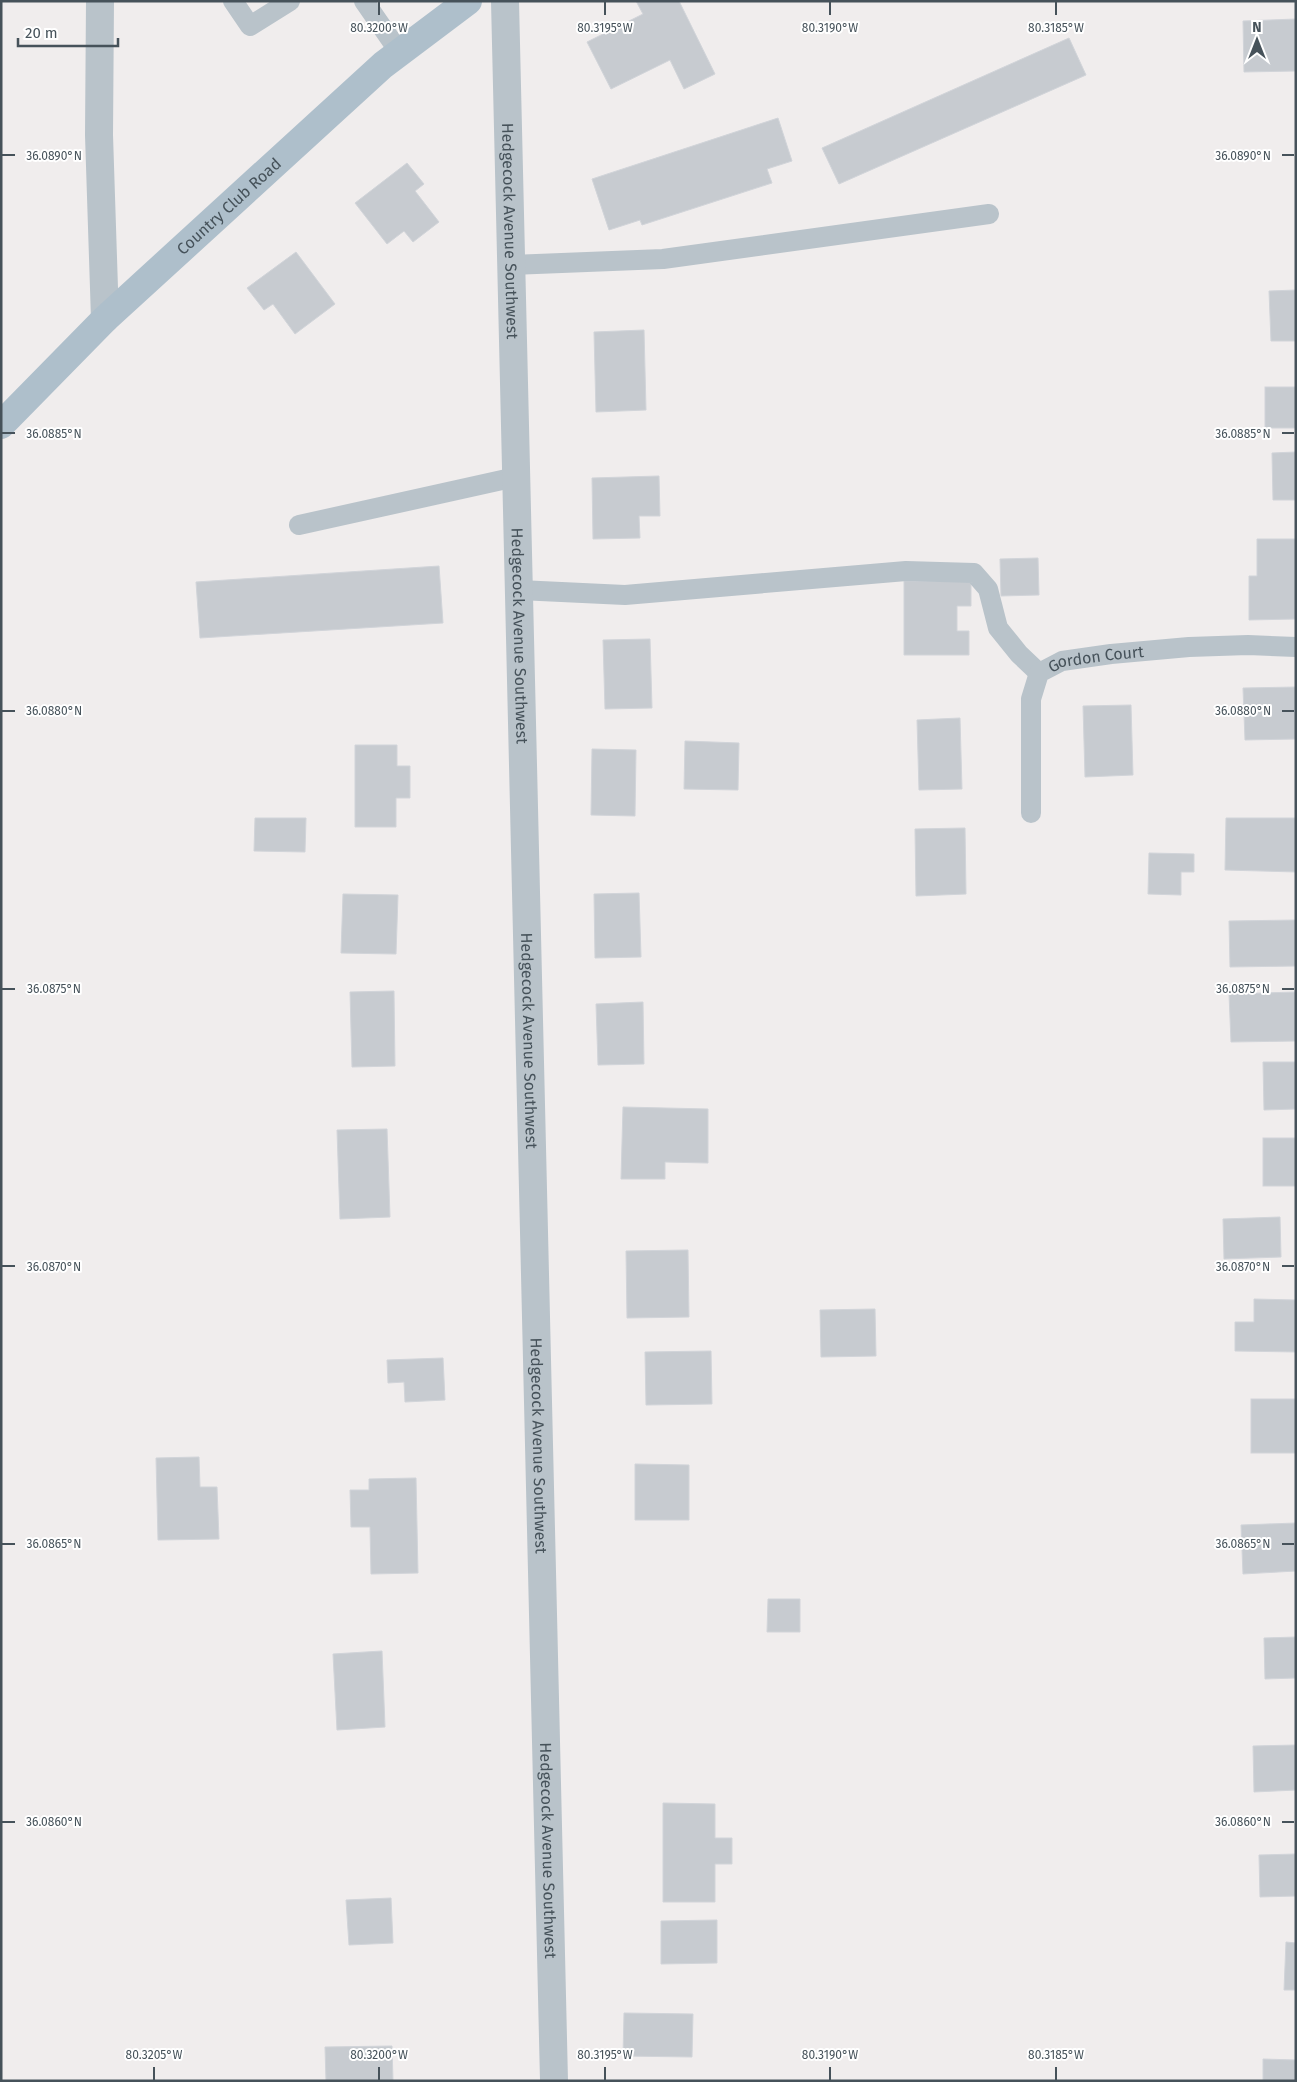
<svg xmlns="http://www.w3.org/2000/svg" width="1297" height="2082" viewBox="0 0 1297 2082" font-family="'Fira Sans',sans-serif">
<rect width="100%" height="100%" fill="#f0eded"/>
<g fill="#c7cbd0" stroke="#d1d4d9">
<path d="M636,1H679L715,74L684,89L670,60L611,89L587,42L643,14Z"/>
<path d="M1296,19V71L1244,72L1243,21Z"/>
<path d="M1069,38L1086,75L839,184L822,148Z"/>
<path d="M778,118L792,161L767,169L772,183L642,225L640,220L609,230L592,179Z"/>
<path d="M407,163L424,184L415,191L439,222L413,242L404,231L387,244L355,203Z"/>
<path d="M296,252L335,304L295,334L273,304L264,310L247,288Z"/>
<path d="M1296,290V341H1271L1269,291Z"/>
<path d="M644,330L646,410L596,412L594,332Z"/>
<rect x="1265" y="387" width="31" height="41"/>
<path d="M1296,452V500H1273L1272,453Z"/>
<path d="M659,476L660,516H639L640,538L593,539L592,478Z"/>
<path d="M1257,539H1296V619L1249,620V576H1257Z"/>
<path d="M1038,558L1039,595L1001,596L1000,559Z"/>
<path d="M439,566L443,623L200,638L196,582Z"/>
<path d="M904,581H971V606H957V631H969V655H904Z"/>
<path d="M650,639L652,708L605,709L603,640Z"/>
<path d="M1296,687V739L1245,740L1243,688Z"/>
<path d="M1131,705L1133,775L1085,777L1083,706Z"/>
<path d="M960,718L962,789L919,790L917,720Z"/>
<path d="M685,741L739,743L738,790L684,789Z"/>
<path d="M355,745H397V766H410V798H396V827H355Z"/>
<path d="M592,749L636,750L635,816L591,815Z"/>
<path d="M255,818H306L305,852L254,851Z"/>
<path d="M1226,818H1296V872L1225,870Z"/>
<path d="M965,828L966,894L916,896L915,829Z"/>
<path d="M1149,853L1194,854V872H1181V895L1148,894Z"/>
<path d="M639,893L641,957L595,958L594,894Z"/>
<path d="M343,894L398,895L396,954L341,953Z"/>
<path d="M1296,920V966L1230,967L1229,921Z"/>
<path d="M394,991L395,1066L352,1067L350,992Z"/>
<path d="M1296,992V1041L1231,1042L1229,994Z"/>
<path d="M643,1002L644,1064L598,1065L596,1004Z"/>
<path d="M1263,1062H1296V1109L1264,1110Z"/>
<path d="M623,1107L708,1109V1163L665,1162V1179H621Z"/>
<path d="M387,1129L390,1217L340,1219L337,1130Z"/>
<rect x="1263" y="1138" width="33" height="48"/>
<path d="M1280,1217L1281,1257L1224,1259L1223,1219Z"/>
<path d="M688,1250L689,1317L627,1318L626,1251Z"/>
<path d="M1254,1299L1296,1300V1352L1235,1351V1322H1254Z"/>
<path d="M875,1309L876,1356L821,1357L820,1310Z"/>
<path d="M711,1351L712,1404L646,1405L645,1352Z"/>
<path d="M443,1358L445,1400L405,1402L404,1382L388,1383L387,1360Z"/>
<rect x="1251" y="1399" width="45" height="54"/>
<path d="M199,1457L200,1487H217L219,1539L158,1540L156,1458Z"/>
<path d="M635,1464L689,1465V1520H635Z"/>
<path d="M416,1478L418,1573L371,1574L370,1527H351L350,1490H369V1479Z"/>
<path d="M1296,1523V1571L1243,1574L1241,1525Z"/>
<path d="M768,1599H800V1632H767Z"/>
<path d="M1296,1637V1678L1265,1679L1264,1638Z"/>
<path d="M382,1651L385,1727L337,1730L333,1654Z"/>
<path d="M1296,1745V1790L1254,1792L1253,1746Z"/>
<path d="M663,1803L715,1804V1838H732V1864H715V1902H663Z"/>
<path d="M1296,1854V1896L1260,1897L1259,1855Z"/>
<path d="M391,1898L393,1943L349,1945L346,1900Z"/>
<path d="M717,1920V1963L661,1964V1921Z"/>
<path d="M1286,1942L1296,1943V1990H1284Z"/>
<path d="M624,2013L693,2014L692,2057L623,2056Z"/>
<path d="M392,2046L393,2081H326L325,2047Z"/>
<path d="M1263,2059L1296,2060V2081H1263Z"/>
</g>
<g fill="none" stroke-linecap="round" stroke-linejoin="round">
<g stroke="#b9c3ca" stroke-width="20">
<path d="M233,1L250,26L290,1"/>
<path d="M364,1L400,53"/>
<path d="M511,265L663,259L989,214"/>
<path d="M299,525L516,477"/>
<path d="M519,590L625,595L906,571L974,573L988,589L998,628L1019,654L1039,673"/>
<path id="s1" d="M1031,813V699L1039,673L1062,661L1111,654L1189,647L1248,645L1296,647"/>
</g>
<g stroke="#b9c3ca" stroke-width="28">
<path d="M100,1L99,135L105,319"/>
<path id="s2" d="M505,1L554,2081"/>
</g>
<path stroke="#aebfcb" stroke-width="28" id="s3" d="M1,425L105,319L383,65L468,1"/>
</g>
<path fill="none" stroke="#46525a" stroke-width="2" d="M379,2V15M605,2V15M830,2V15M1056,2V15M2,155H15M1282,155H1294M2,433H15M1282,433H1294M2,711H15M1282,711H1294M2,989H15M1282,989H1294M2,1266H15M1282,1266H1294M2,1544H15M1282,1544H1294M2,1822H15M1282,1822H1294M154,2067V2080M379,2067V2080M605,2067V2080M830,2067V2080M1056,2067V2080"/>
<g text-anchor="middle" stroke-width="4" stroke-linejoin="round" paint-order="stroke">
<g font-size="16" fill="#46525a" stroke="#fff">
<text dy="6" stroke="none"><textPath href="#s3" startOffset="316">Country Club Road</textPath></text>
<text dy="6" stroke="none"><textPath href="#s2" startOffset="230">Hedgecock Avenue Southwest</textPath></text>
<text dy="6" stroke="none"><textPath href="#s2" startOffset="635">Hedgecock Avenue Southwest</textPath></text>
<text dy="6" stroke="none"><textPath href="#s1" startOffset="201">Gordon Court</textPath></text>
<text dy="6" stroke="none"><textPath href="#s2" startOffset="1040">Hedgecock Avenue Southwest</textPath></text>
<text dy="6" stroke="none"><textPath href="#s2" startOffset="1445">Hedgecock Avenue Southwest</textPath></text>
<text dy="6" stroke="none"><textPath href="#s2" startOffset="1850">Hedgecock Avenue Southwest</textPath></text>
</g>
</g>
<g font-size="12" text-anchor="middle" fill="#46525a" stroke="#fff" stroke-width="4" stroke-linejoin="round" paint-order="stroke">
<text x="379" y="32">80.3200°W</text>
<text x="605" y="32">80.3195°W</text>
<text x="830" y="32">80.3190°W</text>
<text x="1056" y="32">80.3185°W</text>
<text x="54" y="160">36.0890°N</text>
<text x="1243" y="160">36.0890°N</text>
<text x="54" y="438">36.0885°N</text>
<text x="1243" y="438">36.0885°N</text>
<text x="54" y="715">36.0880°N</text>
<text x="1243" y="715">36.0880°N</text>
<text x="54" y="993">36.0875°N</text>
<text x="1243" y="993">36.0875°N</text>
<text x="54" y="1271">36.0870°N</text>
<text x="1243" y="1271">36.0870°N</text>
<text x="54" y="1548">36.0865°N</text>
<text x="1243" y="1548">36.0865°N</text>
<text x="54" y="1826">36.0860°N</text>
<text x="1243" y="1826">36.0860°N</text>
<text x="154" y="2059">80.3205°W</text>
<text x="379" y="2059">80.3200°W</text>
<text x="605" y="2059">80.3195°W</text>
<text x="830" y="2059">80.3190°W</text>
<text x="1056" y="2059">80.3185°W</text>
</g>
<rect width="1297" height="2082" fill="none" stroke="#46525a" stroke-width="5"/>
<g transform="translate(1257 40)" stroke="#ffffff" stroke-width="4" paint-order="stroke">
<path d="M0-4L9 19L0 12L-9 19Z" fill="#46525a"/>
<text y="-8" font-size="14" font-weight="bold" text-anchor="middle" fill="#46525a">N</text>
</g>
<path d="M18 38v8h100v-8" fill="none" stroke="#46525a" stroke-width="2.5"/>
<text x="25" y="38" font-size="15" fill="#46525a" stroke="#ffffff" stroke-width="4" paint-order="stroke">20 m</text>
</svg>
